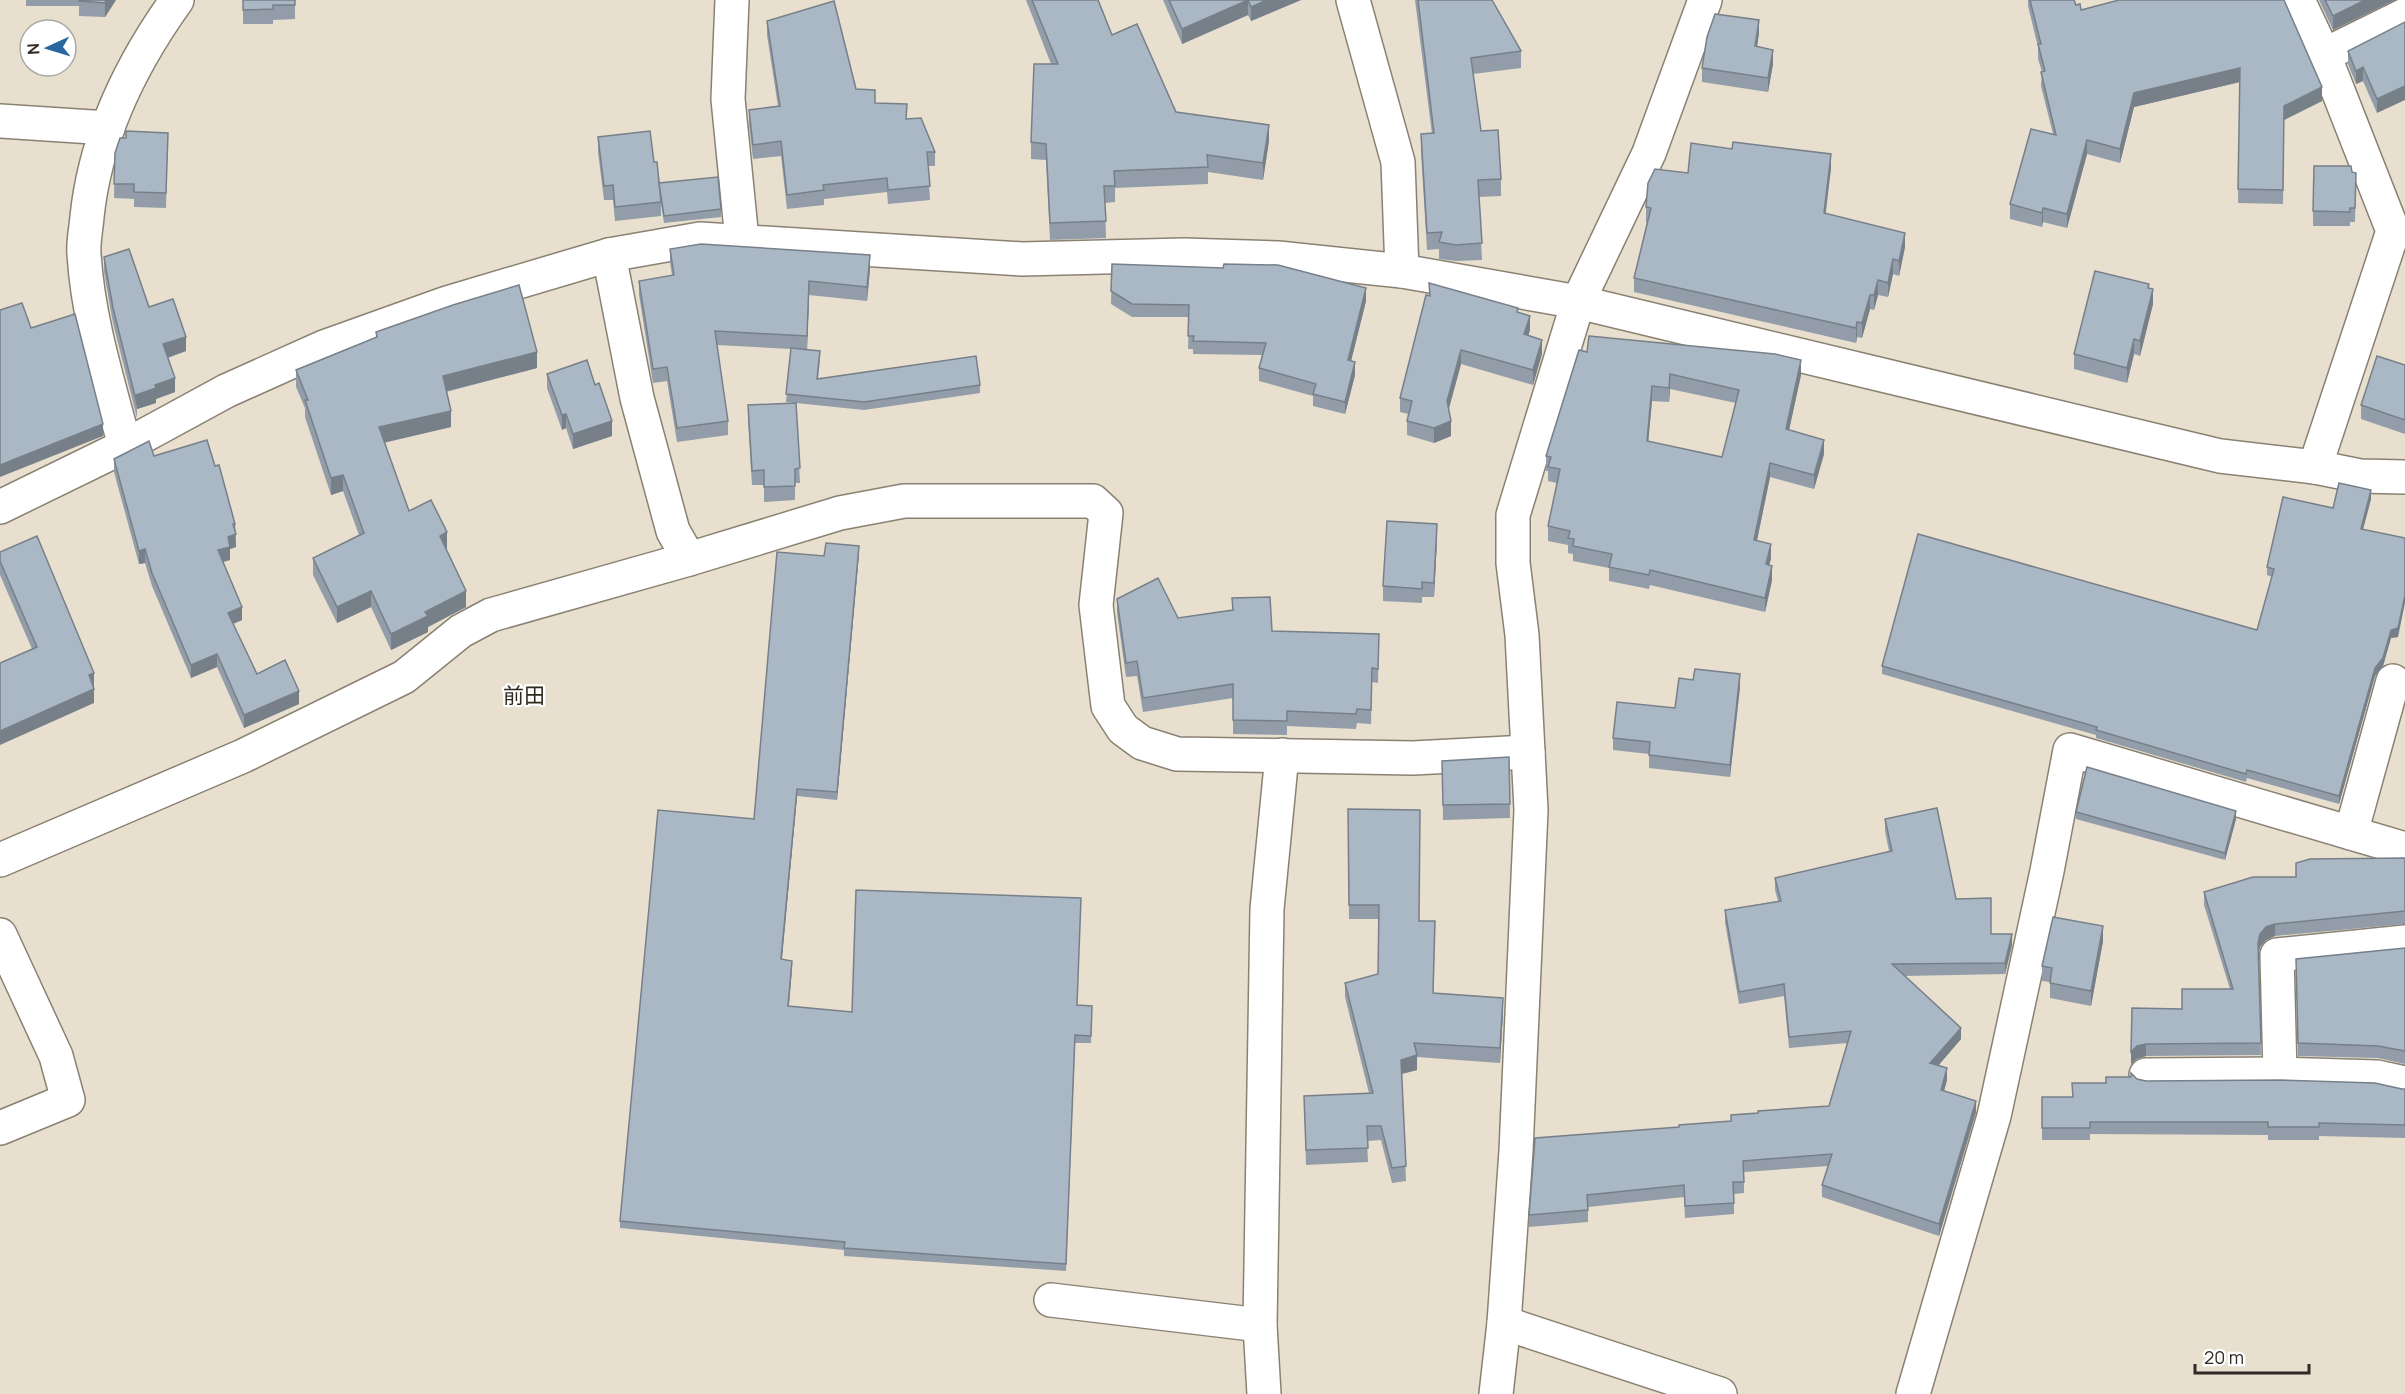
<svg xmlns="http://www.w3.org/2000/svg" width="2405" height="1394" viewBox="0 0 2405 1394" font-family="Manrope,'Noto Sans JP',sans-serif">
<rect width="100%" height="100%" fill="#e8dfce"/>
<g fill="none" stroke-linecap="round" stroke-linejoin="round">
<g stroke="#8a8172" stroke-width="36">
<g id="minor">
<path d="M732,0L728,99L742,240"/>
<path d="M1353,0L1398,162L1402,271"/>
<path d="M2298,0L2324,55L2393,231L2315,467"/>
<path d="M2324,55L2405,15"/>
<path d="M0,121L108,128"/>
<path d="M609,255L637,398L673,531L689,559"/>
<path d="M125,446C108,382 88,319 84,254C83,242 86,229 87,217C95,138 131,64 177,0"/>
<path d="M0,507L125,446L226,391L324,347L447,303L609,255L700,239L1022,259L1184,255L1278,258L1402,271L1578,302L2220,456L2315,467L2360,476L2405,477"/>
<path d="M2351,833L2393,681"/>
<path d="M0,860L243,756L404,677L461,631L491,615L689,559L840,513L904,501H1093L1106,513L1096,605L1108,706L1123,729L1142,743L1177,754L1413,758L1528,752"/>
<path d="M0,935L56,1056L68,1100L0,1128"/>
<path d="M2280,1074L2277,955L2405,942"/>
<path d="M2146,1075L2280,1074L2377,1077L2405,1083"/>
<path d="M1051,1300L1260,1325"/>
<path d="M1504,1323L1720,1394"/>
<path d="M1264,1394L1260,1325L1267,909L1282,755"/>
<path d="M1496,1394L1504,1323L1516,1151L1531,810L1522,635L1513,563V515L1578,302L1649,153L1705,0"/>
<path d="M1913,1394L1994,1116L2047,871L2070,750L2405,849"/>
</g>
</g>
<use href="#minor" stroke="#fff" stroke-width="33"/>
</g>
<g fill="#929da9" fill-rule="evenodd">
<path d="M26,0H116L105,17L79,16V6H26Z"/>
<path d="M243,0L295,5V19L273,20V24H243Z"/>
<path d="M1026,0H1098L1112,35L1176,112L1269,141L1263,180L1208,172V184L1115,188V202L1105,203L1106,238L1050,240L1046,160L1031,159V142L1051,64Z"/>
<path d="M1163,0H1301L1251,21L1248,15L1182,44Z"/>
<path d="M1415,0H1492L1521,51V68L1473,74L1481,131L1501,179V196L1479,197L1482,260L1456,261L1439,259V249L1427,250L1421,151V134H1432Z"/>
<path d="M2028,0H2074L2076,5L2081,10L2322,101L2284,120L2283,204L2238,203L2240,82L2134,107L2120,163L2087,154L2067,228L2043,222L2042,227L2010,219V204L2053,134L2041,86L2042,72L2038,59V47L2028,6Z"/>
<path d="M2319,0H2395L2333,30Z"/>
<path d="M767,21L875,103L907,119L935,152V166H928L930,200L888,204L887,192L824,199V205L787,209L781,156L753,159L749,124V110L778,106L767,35Z"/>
<path d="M2405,22L2377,113L2363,81L2356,84L2348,64V51Z"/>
<path d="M1759,33L1757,47L1773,64L1768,92L1702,82V68Z"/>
<path d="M168,133L166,208L134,207V199L114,198L115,153L126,138Z"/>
<path d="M598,137L654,162L660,183L721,209V217L664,223L661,204V216L615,221L613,200H604L598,152Z"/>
<path d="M1831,168L1825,214L1905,247L1899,276L1893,274L1888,297L1878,295L1874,310L1870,309L1862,338L1857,337L1856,343L1634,292V278L1647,222H1646V207Z"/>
<path d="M2352,172L2356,173L2355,222H2350V226H2313V211Z"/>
<path d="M670,249L870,269L867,301L809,295L807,350L820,359L818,379L980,385V393L864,410L796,403L800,483H795V500L764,502V485H752L748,420V405L796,403L786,402L791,349L717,345L728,421V435L677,442L667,381L653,383L639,295V281L672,275L670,263Z"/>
<path d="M104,257L149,307L186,351L168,358L175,392L156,399V403L137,409V418L113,323L104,272Z"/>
<path d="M1112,264L1366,301L1351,361L1355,375L1345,414L1313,406V396L1259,381V368L1262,355L1193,354V349H1188L1189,317H1132L1111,304Z"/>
<path d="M1429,283L1518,312L1530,330L1528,336L1542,354L1533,385L1461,364L1448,410L1451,436L1434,443L1407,435V421L1408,414L1400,412V398L1429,296Z"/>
<path d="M2149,288L2153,304L2140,356L2134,354L2127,383L2074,369V354Z"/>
<path d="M376,332L537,368L446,392L451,427L384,442L409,511L447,548L446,549L466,607L428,627V632L391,650L371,607L337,623L313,575V558L359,535L343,491L331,495L305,417V408L296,387V370L376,338Z"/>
<path d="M1587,352L1801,375L1789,430L1824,454L1814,489L1770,477L1757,541L1771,558L1769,565L1772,580L1765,612L1650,585L1649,589L1609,581V568L1573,561V554L1568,553V545L1548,541V526L1557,483L1548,481V471H1546V456ZM1670,389L1736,403L1722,457L1648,442L1652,401L1669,402Z"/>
<path d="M2405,365V434L2361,419V405Z"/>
<path d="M547,374L612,436L573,449L566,428L562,430L547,388Z"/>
<path d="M154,456L215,466L235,524L236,547L230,549V560L223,562L242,620L233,624L257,674L299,704L244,728L217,667L191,678L152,586L145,563L139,564L114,472V459Z"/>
<path d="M2371,499L2363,529L2398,637L2391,638L2383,666L2375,676L2339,804L2247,778L2246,782L2096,738V735L1882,674V666L2257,630L2272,577L2267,575V567L2333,508Z"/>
<path d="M1437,539L1434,597H1422V603L1383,601V586Z"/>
<path d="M0,552L94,687V703L32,649L0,575Z"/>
<path d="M859,553L837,800L797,796L782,959L792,968L789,1006L852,1012L1077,1005L1092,1006L1091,1043H1075L1066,1271L844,1256V1250L620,1228V1221L754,819L824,556Z"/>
<path d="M1232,598L1272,631L1379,634L1378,683L1372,682L1371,724L1357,723L1356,729L1287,726V735L1233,734V698L1143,712L1137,676L1126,677L1117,613V599L1178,618L1232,610Z"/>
<path d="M1740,687L1730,777L1649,768V754L1613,750V738L1675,708Z"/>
<path d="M1509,757L1510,818L1443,820L1442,761Z"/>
<path d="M1348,809L1420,921L1435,936L1433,993L1503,1012L1500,1063L1417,1057V1070L1402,1074L1406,1181L1392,1183L1381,1140L1367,1141L1368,1162L1306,1165L1304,1096L1369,1093L1345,997V983L1378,974V919H1349Z"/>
<path d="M2076,812L2236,819L2225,860L2076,819Z"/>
<path d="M1885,819L1956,899L1991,934L2012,945L2005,974L1904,976L1961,1039L1938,1066L1947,1080L1944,1091L1976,1112L1939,1236L1822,1197V1185L1828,1166L1744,1172V1193L1734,1194V1214L1685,1218L1684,1197L1588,1207V1222L1529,1227V1215L1679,1127L1731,1121L1758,1113L1829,1106L1848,1043L1789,1048L1784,996L1739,1004L1725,922V910L1778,901L1775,890V878L1889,851L1885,831Z"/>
<path d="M2405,858V924L2275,936L2266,940L2260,947L2259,954L2261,1055L2146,1056L2137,1059L2131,1064L2132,1008L2182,1009L2230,989L2204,905V892Z"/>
<path d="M2103,941L2091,1006L2050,998V982L2042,981V966Z"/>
<path d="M2405,948V1064L2378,1058L2298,1056L2296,959Z"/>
<path d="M2137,1079L2146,1081L2405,1089V1138L2319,1136V1140H2268V1135L2090,1134V1140H2042V1097H2072L2106,1083Z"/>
</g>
<g fill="#778089">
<path d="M106,0H116L105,17V3Z"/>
<path d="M1248,0V15L1182,44V29Z"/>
<path d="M1267,0H1301L1251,21V7Z"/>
<path d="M2365,0H2395L2333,30V16Z"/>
<path d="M1759,20V33L1755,60V46Z"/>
<path d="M1773,50V64L1768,92V78Z"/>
<path d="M2363,67V81L2356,84V71Z"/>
<path d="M2240,68V82L2134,107L2120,163V149L2134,93Z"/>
<path d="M2405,86V100L2377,113V99Z"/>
<path d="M2322,87V101L2284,120L2283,204L2284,106Z"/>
<path d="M1269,125V141L1263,180V163Z"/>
<path d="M2087,140V154L2067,228V214Z"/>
<path d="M1831,154V168L1824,228V213Z"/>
<path d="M2043,208V222L2042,227V213Z"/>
<path d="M1905,233V247L1899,276V261Z"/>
<path d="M870,255V269L867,301V287Z"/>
<path d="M1893,259V274L1888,297V283Z"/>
<path d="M1878,280V295L1874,310V295Z"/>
<path d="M809,281V295L807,350V336Z"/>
<path d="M1366,288V301L1348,373V360Z"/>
<path d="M2153,289V304L2140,356V341Z"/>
<path d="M1870,295V309L1862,338V323Z"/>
<path d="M1530,316V330L1524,349V334Z"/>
<path d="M1857,322V337L1856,343V328Z"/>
<path d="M186,337V351L163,359V344Z"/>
<path d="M2134,339V354L2127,383V368Z"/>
<path d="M1542,340V354L1533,385V370Z"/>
<path d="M1461,350V364L1447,416V401Z"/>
<path d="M537,352V368L443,392V376Z"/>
<path d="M1801,360V375L1786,444V429Z"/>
<path d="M1355,362V375L1345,414V402Z"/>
<path d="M1670,374V389L1669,402V388Z"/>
<path d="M175,378V392L156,399V403L137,409L136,395L155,385Z"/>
<path d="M1652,386V401L1647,456V441Z"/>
<path d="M451,411V427L379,444V427Z"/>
<path d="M566,414V428L562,430V415Z"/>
<path d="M612,421V436L573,449V434Z"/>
<path d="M1451,421V436L1434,443V428Z"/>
<path d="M103,424V436L0,477V465Z"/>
<path d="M1824,440V454L1814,489V475Z"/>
<path d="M1770,463V477L1754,554V540Z"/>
<path d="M343,475V491L331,495V478Z"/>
<path d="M2371,490V499L2361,537V529Z"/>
<path d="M233,524H235L236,547L230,549V560L218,563V550L228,537Z"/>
<path d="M1437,524V539L1434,597V583Z"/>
<path d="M447,532V548L440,552V536Z"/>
<path d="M1771,544V558L1766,579V564Z"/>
<path d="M859,546V553L837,800V792Z"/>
<path d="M145,549V563L139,564V551Z"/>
<path d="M1772,566V580L1765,612V598Z"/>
<path d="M371,591V607L337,623V607Z"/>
<path d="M466,591V607L428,627V632L391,650V634L425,612Z"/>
<path d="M2405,595V603L2398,637L2391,638L2383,666L2375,676L2339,804V796L2375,668Z"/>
<path d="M242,607V620L228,626V613Z"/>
<path d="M217,654V667L191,678V665Z"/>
<path d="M94,673V687L89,675Z"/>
<path d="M1740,674V687L1730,777V765Z"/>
<path d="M94,689V703L0,745V731Z"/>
<path d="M299,691V704L244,728V715Z"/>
<path d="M797,789V796L781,967V959Z"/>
<path d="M2236,811V819L2225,860V853Z"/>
<path d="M2275,924V936L2266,940L2260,947L2258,955V943L2260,934L2266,927Z"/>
<path d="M2103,926V941L2091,1006V991Z"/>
<path d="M2012,934V945L2005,974V963Z"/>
<path d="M792,961V968L788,1013V1006Z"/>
<path d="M1503,998V1012L1500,1063V1048Z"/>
<path d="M1961,1028V1039L1930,1075V1063Z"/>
<path d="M2146,1044V1056L2137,1059L2131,1064V1052L2137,1046Z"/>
<path d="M1417,1055V1070L1401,1074V1060Z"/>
<path d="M1947,1068V1080L1941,1102V1090Z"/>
<path d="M1976,1101V1112L1939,1236V1224Z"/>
</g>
<g fill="#aab7c4" stroke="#778089" stroke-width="1.5" fill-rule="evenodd">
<path d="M79,0H106L105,3L79,1Z"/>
<path d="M243,0H295V5H273V9L243,10Z"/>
<path d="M1032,0H1098L1112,35L1137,24L1176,112L1269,125L1263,163L1207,155L1208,167L1114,171L1115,186H1104L1106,221L1050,223L1046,144L1031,142L1034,64H1058Z"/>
<path d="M1169,0H1267L1251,7L1248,0L1182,29Z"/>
<path d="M1418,0H1492L1521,51L1471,58L1481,131L1498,130L1501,179L1478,180L1482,243L1456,245L1439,242L1442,232L1427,233L1421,134L1434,133Z"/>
<path d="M2030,0H2074L2076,5L2080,4L2081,10L2119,0H2284L2322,87L2284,106L2283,190L2238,189L2240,68L2134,93L2120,149L2087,140L2067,214L2043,208L2042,213L2010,204L2031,129L2056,135L2041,72L2045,71L2038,44H2041Z"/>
<path d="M2325,0H2365L2333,16Z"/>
<path d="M834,1L856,89L875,90V103L907,104L906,119L921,118L935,152H927L930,186L888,190L887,178L823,185L824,190L787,195L781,141L753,145L749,110L780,106L767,21Z"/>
<path d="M1715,14L1759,20L1755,46L1773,50L1768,78L1702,68L1707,37Z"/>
<path d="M2405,22V86L2377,99L2363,67L2356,71L2348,51Z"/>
<path d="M126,131L168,133L166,193L134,192V184H114L115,153L120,138H126Z"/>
<path d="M650,131L654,162H657L661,202L615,207L613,185L604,186L598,137Z"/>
<path d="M1733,142L1831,154L1824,213L1905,233L1899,261L1893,259L1888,283L1878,280L1874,295H1870L1862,323L1857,322L1856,328L1634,278L1651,208L1646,207L1648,183L1655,169L1688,173L1691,143L1732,149Z"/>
<path d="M2314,166H2351L2352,172L2356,173L2355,208H2350V212L2313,211Z"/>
<path d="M718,177L721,209L664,216L659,183Z"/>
<path d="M701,244L870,255L867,287L809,281L807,336L715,331L728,421L677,428L667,367L653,369L639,281L674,275L670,249Z"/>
<path d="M129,249L149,307L173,299L186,337L163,344L175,378L155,385L156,388L136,395L137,404L113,308L104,257Z"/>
<path d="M1112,264L1223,268L1224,264L1278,265L1366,288L1348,360L1355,362L1345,402L1313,394L1316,384L1259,368L1266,343L1193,341L1194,336H1188L1189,305L1132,304L1111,291Z"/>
<path d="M2095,271L2149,284L2148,288L2153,289L2140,341L2134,339L2127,368L2074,354Z"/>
<path d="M1429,283L1518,308L1517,312L1530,316L1524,334L1542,340L1533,370L1461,350L1447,401L1451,421L1434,428L1407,421L1412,401L1400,398L1426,295L1430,296Z"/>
<path d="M519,285L537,352L443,376L451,411L379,427L409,511L431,500L447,532L440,536L466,591L425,612L428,616L391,634L371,591L337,607L313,558L364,533L343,475L331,478L305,400H308L296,370L377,337L376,332L453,305Z"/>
<path d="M22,303L31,328L75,314L103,424L0,465V310Z"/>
<path d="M1589,336L1775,354L1801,360L1786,429L1824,440L1814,475L1770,463L1754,540L1771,544L1766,564L1772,566L1765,598L1650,570L1649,575L1609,567L1612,554L1573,546L1574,539L1568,538L1570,531L1548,526L1560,469L1548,467L1551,457L1546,456L1579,350L1587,352ZM1670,374L1739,390L1722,457L1647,441L1652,386L1669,388Z"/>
<path d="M791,348L820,351L817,379L976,356L980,385L864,402L786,394Z"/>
<path d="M2377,356L2405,365V420L2361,405Z"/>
<path d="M587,360L595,385L599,383L612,421L573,434L566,414L562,415L547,374Z"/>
<path d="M796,403L800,468L795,469V486L764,487V470L752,471L748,405Z"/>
<path d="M207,440L215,466L219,465L235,524H233L236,534L228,537L230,547L218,550L242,607L228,613L257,674L285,660L299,691L244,715L217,654L191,665L152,573L145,549L139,551L114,459L149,441L154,456Z"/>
<path d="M2339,483L2371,490L2361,529L2405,538V595L2398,628L2391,630L2383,658L2375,668L2339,796L2247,770L2246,774L2096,730L2097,727L1882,666L1918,534L2257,630L2274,569L2267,567L2283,497L2333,508Z"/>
<path d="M1387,521L1437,524L1434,583L1422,582V589L1383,586Z"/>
<path d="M37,536L94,673L89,675L94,689L0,731V663L37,647L0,561V552Z"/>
<path d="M826,543L859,546L837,792L797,789L781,959L792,961L788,1006L852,1012L856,890L1081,898L1077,1005L1092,1006L1091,1036L1075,1035L1066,1264L844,1248L845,1242L620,1221L658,810L754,819L777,552L824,556Z"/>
<path d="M1158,578L1178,618L1233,610L1232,598L1270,597L1272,631L1379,634L1378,669L1372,668L1371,710L1357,709L1356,714L1287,711V721L1233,720V684L1143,698L1137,661L1126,663L1117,599Z"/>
<path d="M1695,669L1740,674L1730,765L1649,755L1650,742L1613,738L1617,702L1675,708L1679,678L1693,680Z"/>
<path d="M1509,757L1510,804L1443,805L1442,761Z"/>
<path d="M2087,767L2236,811L2225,853L2076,812Z"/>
<path d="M1937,808L1956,899L1991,898V934H2012L2005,963L1892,964L1961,1028L1930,1063L1947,1068L1941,1090L1976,1101L1939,1224L1822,1185L1832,1154L1743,1161L1744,1182H1733L1734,1203L1685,1206L1684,1185L1587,1195L1588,1210L1529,1215L1535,1138L1679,1127V1125L1731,1121V1115L1758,1113V1111L1829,1106L1851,1031L1789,1037L1784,984L1739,992L1725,910L1781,901L1775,878L1892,851L1885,819Z"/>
<path d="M1348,809L1420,810L1419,921H1435L1433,993L1503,998L1500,1048L1414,1043L1417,1055L1401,1060L1406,1166L1392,1168L1381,1126H1367L1368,1148L1306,1150L1304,1096L1373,1093L1345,983L1378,974L1379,905H1349Z"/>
<path d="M2405,858V911L2275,924L2266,927L2260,934L2258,943L2261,1043L2146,1044L2137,1046L2131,1052L2132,1008L2182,1009V989H2233L2204,892L2253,877H2296V863L2310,859Z"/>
<path d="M2053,917L2103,926L2091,991L2050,983L2052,968L2042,966Z"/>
<path d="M2405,948V1051L2378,1046L2298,1043L2296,959Z"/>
<path d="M2131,1073L2137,1079L2146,1081L2280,1080L2375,1083L2402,1089H2405V1125L2319,1123V1127H2268V1122H2090V1128H2042V1097H2073L2072,1083H2106V1077H2131Z"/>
</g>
<g text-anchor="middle" stroke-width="4.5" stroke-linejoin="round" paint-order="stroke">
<g font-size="21" fill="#2f281c" stroke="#fff">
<text x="524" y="703">前田</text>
</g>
</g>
<g transform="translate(48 48) rotate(266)"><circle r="28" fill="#ffffff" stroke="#abaaa7" stroke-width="1.5"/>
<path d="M0-4.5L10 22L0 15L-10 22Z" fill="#28689e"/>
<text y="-9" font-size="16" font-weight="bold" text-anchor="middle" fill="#2e2a24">N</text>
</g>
<path d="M2195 1364v9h114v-9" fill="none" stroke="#2e2a24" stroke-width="3"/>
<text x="2204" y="1364" font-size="18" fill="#2e2a24" stroke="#ffffff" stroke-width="4.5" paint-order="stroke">20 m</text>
</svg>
